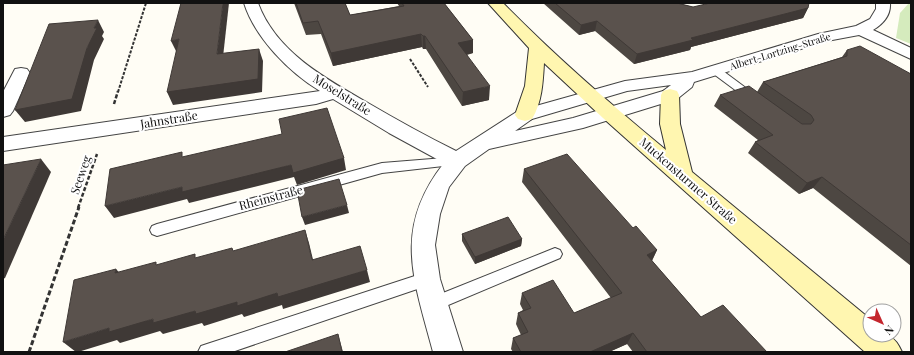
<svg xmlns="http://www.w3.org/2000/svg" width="914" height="355" viewBox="0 0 914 355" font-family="'Playfair Display',serif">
<rect width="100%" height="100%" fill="#fffdf5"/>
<path fill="#d5ebbd" d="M909,3H911V44L896,38L900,13Z"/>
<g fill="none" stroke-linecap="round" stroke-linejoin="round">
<g stroke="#444" stroke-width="2">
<g id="lane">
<path d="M715,67L719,68L758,97L760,99L758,101H750L711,72L710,70L711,68Z"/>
<path d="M457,157L461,158L463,161L461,164L382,173L157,236L152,234L150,230L152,226L157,224L382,163Z"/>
<path d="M555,248L560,250L562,254L560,258L434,311L428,309L426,304L428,299Z"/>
<path d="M427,272L432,274L435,279L432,284L232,352H198L201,346L207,344Z"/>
</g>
</g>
<g stroke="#444" stroke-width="2">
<g id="street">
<path d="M244,3H258C276,52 326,79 368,103C397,120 426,136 456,151L518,111L625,81L692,72L818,34L856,26L870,19L876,9V3H890C891,15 883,24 873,30L911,48V59L859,35L827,41L694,82L692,87L677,99L583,128L489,149L465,166L449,187L440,214L435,245L440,279L463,352H433C414,280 392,229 444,163L389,133L333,99L316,104L3,151V137L320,91C289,72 255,38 244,3ZM671,85L663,91L573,118L515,131L532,119L627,91Z"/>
<path d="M21,68L27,69L30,73L13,111L10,115L3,117V92L15,69Z"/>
</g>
</g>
<g stroke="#333" stroke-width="2">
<path id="secondary" d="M488,3H503C554,55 609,103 666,150L660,124L661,95L663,91L670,89L677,91L679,95L680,124L692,172L870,319V335C888,335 894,334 902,352H865L603,118L544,63C543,81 542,103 532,119L525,121L518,119L515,115L525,86L529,48Z"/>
</g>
<g stroke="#333" stroke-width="2" stroke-dasharray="3 1.5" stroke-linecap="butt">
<path d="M410,59L428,87"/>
<path d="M118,92L146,3"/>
</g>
<g stroke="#333" stroke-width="2.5" stroke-dasharray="4 2" stroke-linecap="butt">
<path d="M114,104L118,91"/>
<path d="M78,208L97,154"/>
</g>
<path stroke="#333" stroke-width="3" stroke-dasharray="5 2.5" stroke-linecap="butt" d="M29,352L79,207"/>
<use href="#lane" fill="#fff" fill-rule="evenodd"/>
<use href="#street" fill="#fff" fill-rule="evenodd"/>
<use href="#secondary" fill="#fff6b0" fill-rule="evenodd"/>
</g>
<g fill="#4d4742">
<path d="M294,3H345L350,15L399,6L397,3H444L473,40V53L467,55L489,100L462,106L426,49H423L422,47L333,66L321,34L306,35Z"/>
<path d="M543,3H677L693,7L808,8L803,18L691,47L690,50L634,64L595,31L579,35Z"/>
<path d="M847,50L911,74V266L813,188L799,194L748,153L755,142L758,140L714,106L720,95L757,92L763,82L842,57Z"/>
<path d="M524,169L633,228L657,250L652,261L701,317L767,352H633L627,344L609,352H513L511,349L513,338L521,335L516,324L518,313L523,310L520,304L522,293L574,313L611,298L522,182Z"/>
<path d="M462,234L522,239L521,246L475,264L462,241Z"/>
</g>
<g fill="#3f3936">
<path d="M223,3H229L222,66L217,54Z"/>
<path d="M808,8L803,18L691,47L690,50L634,64L637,54L691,38Z"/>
<path d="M98,20L104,32L102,36L104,39L94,60L81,111L25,122L15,110L87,48L94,28Z"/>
<path d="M597,21L595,31L579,35L581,25Z"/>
<path d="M421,34L422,47L333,66L331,53Z"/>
<path d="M423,36H425L426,49H423Z"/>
<path d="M179,39L177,53L171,41Z"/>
<path d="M473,40V53L458,56V43Z"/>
<path d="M259,49L263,61L262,92L173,105L167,92Z"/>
<path d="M490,86L489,100L462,106L463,92Z"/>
<path d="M344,158L346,170L297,185L294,177L189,203L187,199L114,218L105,206L182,187L291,165Z"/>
<path d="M41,159L51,172L5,278L3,279V240Z"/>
<path d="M822,177L813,188L799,194L807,183Z"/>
<path d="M347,205L349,213L305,225L302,217Z"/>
<path d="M305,230L309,243L316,272L312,260Z"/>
<path d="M522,239L521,246L475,264V257Z"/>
<path d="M657,250L651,262L647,255Z"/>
<path d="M116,269L126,280L115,273Z"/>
<path d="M367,270L370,282L283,309L282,305L244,317L242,314L204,326L202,323L163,334L160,331L120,343L117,340L78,352H76L63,342L109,328L195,311L277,293Z"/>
<path d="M633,333L627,344L609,352H590Z"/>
<path d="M338,334L340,341L343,352H342Z"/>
</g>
<g fill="#5a524d" stroke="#3f3936">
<path d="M181,3H223L217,54L259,49L258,79L167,92L179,39L171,41Z"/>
<path d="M296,3H345L350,15L404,6L402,3H444L473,40L458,43L490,86L463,92L425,36H423L421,34L331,53L318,21L303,23Z"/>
<path d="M555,3H677L693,7L710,3H809L808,8L691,38L693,40L637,54L597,21L581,25Z"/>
<path d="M98,20L94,28H97L87,48L72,99L15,110L49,24Z"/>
<path d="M860,46L911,74V245L822,177L807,183L755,142L773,135L720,95L749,86L802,124H811L814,120L811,115L763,82L847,56V50Z"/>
<path d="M327,108L344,158L293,173L291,165L182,192V187L105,206L110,169L182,152V157L282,134L279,119Z"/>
<path d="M567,154L633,228L636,226L657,250L647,255L701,317L723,305L767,352H647L633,333L590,352H521L513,338L528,332L518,313L531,308L522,293L553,280L574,313L622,293L524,169Z"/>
<path d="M41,159L3,240V165Z"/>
<path d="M339,179L347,205L302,217L297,190Z"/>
<path d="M508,217L522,239L475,257L462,234Z"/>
<path d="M305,230L312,260L360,246L367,270L278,297L277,293L237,306V302L196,314L195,311L153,323V319L109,332V328L63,342L74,280L116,269L115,273L156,262V265L195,254V258L232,248L233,251Z"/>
<path d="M338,334L342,352H285Z"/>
</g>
<g text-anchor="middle" stroke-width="4" stroke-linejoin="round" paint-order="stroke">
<g font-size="10" fill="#111" stroke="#fff">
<text transform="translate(780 51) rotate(-17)" y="4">Albert-Lortzing-Straße</text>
</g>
<g font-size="12" fill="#111" stroke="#fff">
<text transform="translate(342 95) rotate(32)" y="4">Moselstraße</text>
<text transform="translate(169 120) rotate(-9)" y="4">Jahnstraße</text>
<text transform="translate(81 175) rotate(-71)" y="4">Seeweg</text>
<text transform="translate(688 181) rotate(41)" y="4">Muckensturmer Straße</text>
<text transform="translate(271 198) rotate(-15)" y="4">Rheinstraße</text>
</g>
</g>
<rect width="914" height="355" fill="none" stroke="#111111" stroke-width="8"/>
<g transform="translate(882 323) rotate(135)"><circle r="19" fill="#ffffff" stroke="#a0a0a0"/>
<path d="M0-3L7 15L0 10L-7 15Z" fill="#c4262e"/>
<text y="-6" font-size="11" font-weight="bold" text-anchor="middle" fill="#111111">N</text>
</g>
</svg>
